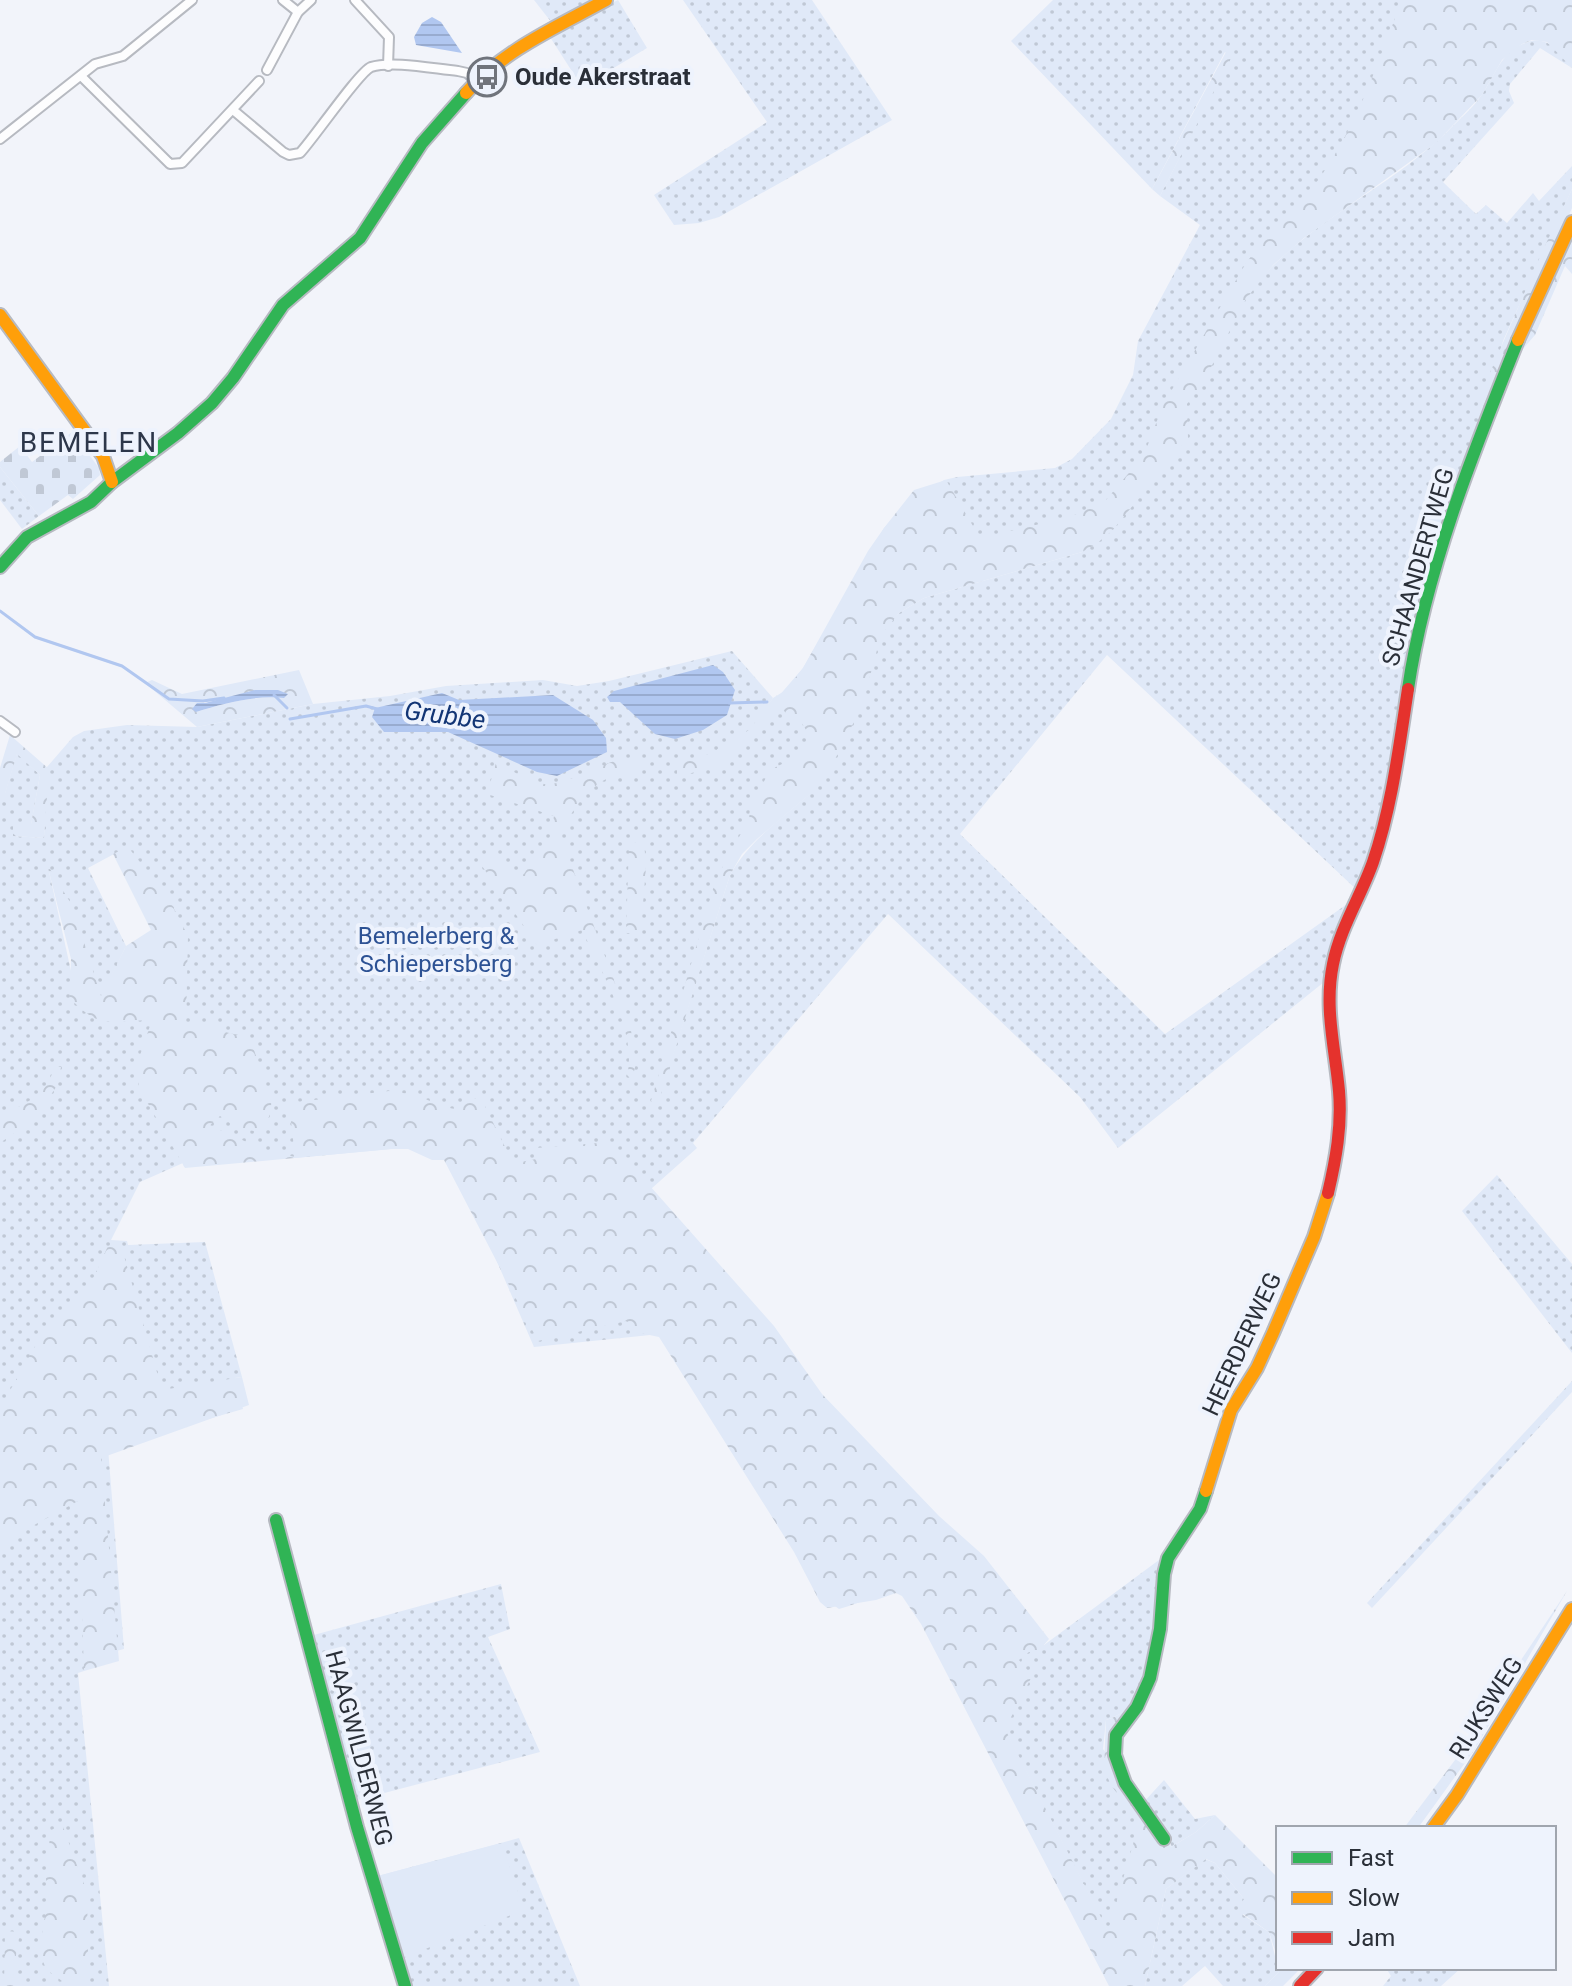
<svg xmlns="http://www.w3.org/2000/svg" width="1572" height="1986" viewBox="0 0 1572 1986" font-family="Roboto,sans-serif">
<defs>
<pattern id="green-dots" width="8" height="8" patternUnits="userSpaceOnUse" patternTransform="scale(2)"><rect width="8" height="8" fill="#e0e9f8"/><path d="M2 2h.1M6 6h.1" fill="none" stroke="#c0c8d5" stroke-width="1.8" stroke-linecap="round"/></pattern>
<pattern id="forest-crowns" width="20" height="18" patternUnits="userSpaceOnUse" patternTransform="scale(2)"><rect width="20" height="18" fill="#e0e9f8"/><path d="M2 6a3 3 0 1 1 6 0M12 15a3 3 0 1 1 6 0" fill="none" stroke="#c0c8d5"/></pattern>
<pattern id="cemetery-stones" width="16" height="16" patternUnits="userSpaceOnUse" patternTransform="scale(2)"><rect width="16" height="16" fill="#e0e9f8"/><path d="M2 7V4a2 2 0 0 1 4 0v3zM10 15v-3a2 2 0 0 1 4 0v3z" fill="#c0c8d5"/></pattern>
<pattern id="water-rules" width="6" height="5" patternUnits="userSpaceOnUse" patternTransform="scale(2)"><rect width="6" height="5" fill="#b1c7f0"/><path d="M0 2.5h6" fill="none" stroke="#98abcf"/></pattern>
</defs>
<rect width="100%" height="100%" fill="#f2f4fa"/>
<g fill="url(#green-dots)" fill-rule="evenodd">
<path d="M534,0H595L552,23Z"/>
<path d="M618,0L647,48L582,87L550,37L557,31Z"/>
<path d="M683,0H812L892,120L719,217L699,223L674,225L654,195L767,122Z"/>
<path d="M1053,0H1572L1525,4L1287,249L1263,276C1316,218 1391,186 1447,132C1458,120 1472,109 1481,96C1495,76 1501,50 1528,42C1549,35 1560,54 1572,68L1540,48L1510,84L1509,91L1514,103L1443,182L1476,214L1486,205L1507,223L1533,193L1539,201L1572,166V189L1503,341L1484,411L1431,563L1386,799L1358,891L1107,655L960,834L1165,1034L1354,899L1329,978L1118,1148L1080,1097L888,914L693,1143L697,1148L651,1189L649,1186L821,1394L1044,1645L1159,1560L1156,1574C1153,1621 1162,1704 1106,1720L1103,1749L1142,1804L1164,1780L1195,1819L1215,1815L1196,1832L1171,1847L1170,1841L1108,1932L1005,1730L912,1585C886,1590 864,1602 839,1609L832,1604L660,1334L534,1347L453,1160L422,1146L295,1158L281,1155L184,1167L183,1163L140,1182L111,1240L127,1241L128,1245L205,1242L242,1377L235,1378L243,1409L108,1448L124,1649L85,1659L84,1671L78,1673L109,1986H0V793H5L17,753L40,775L31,825L13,836L44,838L47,767L73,737L84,731L127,725L197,727L313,704L390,696L446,686L543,680L577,686L609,681L732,651L773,698L759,719L803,668L884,528L904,506L944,480L957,477L1055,468L1072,459L1111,419L1133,375L1138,341L1200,225L1160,196L1230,58L1225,52L1152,189L1011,41ZM1138,493L1082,552L924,598L899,613L885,628L889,619L936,587ZM811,793C781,819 750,840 730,875L670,1064L724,881L743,847ZM114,854L152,929L104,992L126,946L88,868ZM48,867L78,962L71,971Z"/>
<path d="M0,467L39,516L22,529L0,500Z"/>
<path d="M1497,1175L1572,1264V1353L1462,1211Z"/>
<path d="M1572,1381V1392L1372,1608L1367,1603Z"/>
<path d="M501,1584L510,1629L488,1637L540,1752L354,1801L310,1636Z"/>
<path d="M519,1838L580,1986H408L374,1877Z"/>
<path d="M1205,1859L1215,1863L1244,1899L1243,1915L1269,1932L1279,1972L1265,1986H1223L1205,1966L1182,1986H1145L1166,1889Z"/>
<path d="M1386,1968H1461L1441,1986H1383L1391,1976Z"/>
</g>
<g fill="url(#forest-crowns)" fill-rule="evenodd">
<path d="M1402,0H1572V68L1547,42L1532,40L1522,44L1502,60L1482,95L1436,143L1304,238L1273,265L1246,299L1206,377L1187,404L1188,438L1112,531L1096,544L1082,552L924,598L899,613L881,635L862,706L827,775L811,793L757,839L742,854L730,875L657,1107L651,1101L713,889L726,859L749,820L750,808L770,770L792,759L812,739L799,719L793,722L781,707L720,767L677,776V762L704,756L734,741L750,729L773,698L786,690L803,668L868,551L884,528L914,490L946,480L980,538L1070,517L1106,500L1144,455L1163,405L1246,263C1268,233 1298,210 1319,179C1358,124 1378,62 1402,0Z"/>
<path d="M1226,52L1231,58L1160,196L1152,189Z"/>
<path d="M1572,189V208L1484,411L1480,396L1542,252Z"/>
<path d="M1572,224V274L1565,266L1535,335L1511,363Z"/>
<path d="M299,670L313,704L197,727L145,683L152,680L182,694ZM283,692L284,698C255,695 225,703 196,712L197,703Z"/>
<path d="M10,735L49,769L44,838L13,836V826L31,824L40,775L17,754L5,794L0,793V768Z"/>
<path d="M618,760H639L642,776C634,776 624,774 616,776C591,780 567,815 561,837L630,1024L636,1063L632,1080L627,1075C638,1033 600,969 582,930L537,945L482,866L487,858L499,855L505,860L511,871L524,874L539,851L548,846L554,816L487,794L496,763C511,770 528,780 544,784C562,787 598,765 618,760Z"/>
<path d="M644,841L646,867L641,928L634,933H626L629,843Z"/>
<path d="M128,847L169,899L188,936L186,1024H212L221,1031L250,1038L271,1101C272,1115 268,1124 254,1131L236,1127L220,1116L205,1130H220L262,1149L295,1157L289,1103L389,1091L416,1095L444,1107L455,1109L480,1096L509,1155L521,1162L536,1159V1148L611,1142L774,1326L822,1394L939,1516L984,1556L1049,1639L1038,1652H1029L1019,1660L1032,1676L1005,1729L1108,1931L1142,1813C1096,1784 1105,1767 1106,1720C1161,1705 1153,1621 1156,1574L1159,1560L1171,1563L1155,1689L1118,1741L1125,1778L1165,1831L1171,1847L1196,1832L1215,1815L1278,1878V1960L1269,1932L1243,1914L1240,1905L1244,1899L1215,1863L1206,1859L1166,1889L1145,1986H1109L921,1624L902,1596L896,1593L876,1600L827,1608L820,1602L794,1552L659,1337L640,1333L626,1321L538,1341L444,1160H432L408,1149H392L185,1168L139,1088L137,1064L152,1020C112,1021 100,1031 70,998L71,959L47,864L73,907L101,996L126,946L151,930L113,854Z"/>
<path d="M54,1067H61L58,1084L36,1118L0,1143V1117C26,1101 46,1099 54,1067Z"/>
<path d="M121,1245L162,1390L242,1377L249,1405L101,1458L119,1661L84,1671L78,1501L36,1524L0,1548V1408L37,1343L86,1294L108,1246Z"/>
<path d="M1567,1591L1475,1749L1418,1828H1404L1467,1744L1474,1747L1469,1738Z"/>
<path d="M62,1824L87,1892L88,1951L86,1986H67C62,1979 53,1976 47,1969C35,1954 45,1914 50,1897C41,1875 50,1854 50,1831Z"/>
<path d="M5,1931L20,1932L15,1961L14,1986H4Z"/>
<path d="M1279,1968H1301L1283,1986H1265L1279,1972Z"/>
</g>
<path fill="url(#cemetery-stones)" d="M72,432L99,468L100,475L73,499L68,495L39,516L0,467V462L20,446L32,462Z"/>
<path fill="#e0e9f8" d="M502,1843L524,1910L400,1959L374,1877Z"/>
<g fill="url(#water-rules)">
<path d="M432,17L441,22L462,53L416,45L414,37L422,23Z"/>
<path d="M713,665L723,672L735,690L727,715L703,730L675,739L655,734L620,702H610L607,697L614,691Z"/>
<path d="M255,690H278L288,694L284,698C255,695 224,703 196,712L192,709L197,703H205Z"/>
<path d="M442,693L459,700L553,695L593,720L606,738L607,752L557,776L537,772L448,732H384L372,717L375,708Z"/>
</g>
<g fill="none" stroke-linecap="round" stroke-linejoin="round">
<g stroke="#b1c7f0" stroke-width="3">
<path d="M0,611L35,637L122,666L169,699L203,701L224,698"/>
<path d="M274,695L287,708"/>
<path d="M729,703L767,702"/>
<path d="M290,719L366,706L377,709"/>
</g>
<g stroke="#b7bac1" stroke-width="12">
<g id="street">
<path d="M283,0L298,12"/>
<path d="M355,0L389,37L388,66"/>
<path d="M267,70L298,12L311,0"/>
<path d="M81,76L170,164L182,163L259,81"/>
<path d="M233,110L283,152L289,155L300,153C314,138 359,72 371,67C392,60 435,69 458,71L467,73L476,81"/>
<path d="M0,139L95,64L123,56L192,0"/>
<path d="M0,721L15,732"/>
</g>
</g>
<g stroke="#b7bac1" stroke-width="16">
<g id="fast">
<path d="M0,567L27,537L91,502L112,482L178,433L212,403L233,378L283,305L360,238L422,143L466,93"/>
<path d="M1408,689C1425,572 1474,450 1518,340"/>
<path d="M276,1520L357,1827L405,1986"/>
<path d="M1164,1839L1125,1783L1115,1755L1116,1735L1137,1707L1150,1678L1160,1629L1164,1574L1168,1558L1200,1509L1206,1491"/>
</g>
</g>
<g stroke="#b7bac1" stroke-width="16">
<g id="slow">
<path d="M466,93C503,50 557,27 606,0"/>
<path d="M0,315L103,456L112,482"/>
<path d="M1518,340L1572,222"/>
<path d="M1206,1491L1231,1410L1257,1368L1273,1333L1314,1237L1328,1193"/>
<path d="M1433,1828L1457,1795L1572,1609"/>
</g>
</g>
<g stroke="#b7bac1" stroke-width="16">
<g id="jam">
<path d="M1328,1193C1336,1159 1342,1126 1339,1091C1335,1048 1324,1007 1333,964C1340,928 1361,896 1373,862C1392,806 1399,747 1408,689"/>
<path d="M1300,1986L1317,1968"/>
</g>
</g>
<use href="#street" stroke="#fdfdfe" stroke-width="8"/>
<use href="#fast" stroke="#30b455" stroke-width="12"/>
<use href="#slow" stroke="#ff9f0a" stroke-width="12"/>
<use href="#jam" stroke="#e5322d" stroke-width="12"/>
</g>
<defs>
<g id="bus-ring" transform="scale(2)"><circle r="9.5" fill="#eef3fd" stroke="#70747c" stroke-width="1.5"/><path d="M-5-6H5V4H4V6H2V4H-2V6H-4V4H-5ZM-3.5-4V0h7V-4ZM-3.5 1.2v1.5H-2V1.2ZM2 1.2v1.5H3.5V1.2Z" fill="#70747c"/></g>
</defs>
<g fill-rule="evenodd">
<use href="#bus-ring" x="487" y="77"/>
</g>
<g text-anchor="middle" stroke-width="8" stroke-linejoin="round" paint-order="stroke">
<g font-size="24" font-weight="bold" fill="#2a2f38" stroke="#eef3fd" text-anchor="start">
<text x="515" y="85">Oude Akerstraat</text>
</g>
<g font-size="24" fill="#2a2f38" stroke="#eef3fd">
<text transform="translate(1418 567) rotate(-74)" y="8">SCHAANDERTWEG</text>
<text transform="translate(1242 1344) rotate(-65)" y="8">HEERDERWEG</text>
<text transform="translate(1486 1708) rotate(-58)" y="8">RIJKSWEG</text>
<text transform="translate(359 1748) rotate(75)" y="8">HAAGWILDERWEG</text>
</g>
<g font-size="24" fill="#2d5294" stroke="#eef3fd">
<text x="436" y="944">Bemelerberg &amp;<tspan x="436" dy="28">Schiepersberg</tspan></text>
</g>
<g font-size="26" font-style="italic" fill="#123575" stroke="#eef3fd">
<text transform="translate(445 715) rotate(7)" y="9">Grubbe</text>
</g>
<g font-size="28" letter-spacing="2" fill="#2d374a" stroke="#eef3fd">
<text x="89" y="452">BEMELEN</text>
</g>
</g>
<rect x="1276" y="1826" width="280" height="144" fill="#eef3fd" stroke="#a0a5ae" stroke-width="2"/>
<rect x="1292" y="1852" width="40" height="12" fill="#30b455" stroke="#a0a5ae" stroke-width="2"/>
<text x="1348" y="1866" font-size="24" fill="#2a2f38">Fast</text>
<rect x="1292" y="1892" width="40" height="12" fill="#ff9f0a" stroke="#a0a5ae" stroke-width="2"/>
<text x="1348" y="1906" font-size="24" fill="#2a2f38">Slow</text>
<rect x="1292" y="1932" width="40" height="12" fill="#e5322d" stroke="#a0a5ae" stroke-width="2"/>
<text x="1348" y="1946" font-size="24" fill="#2a2f38">Jam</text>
</svg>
